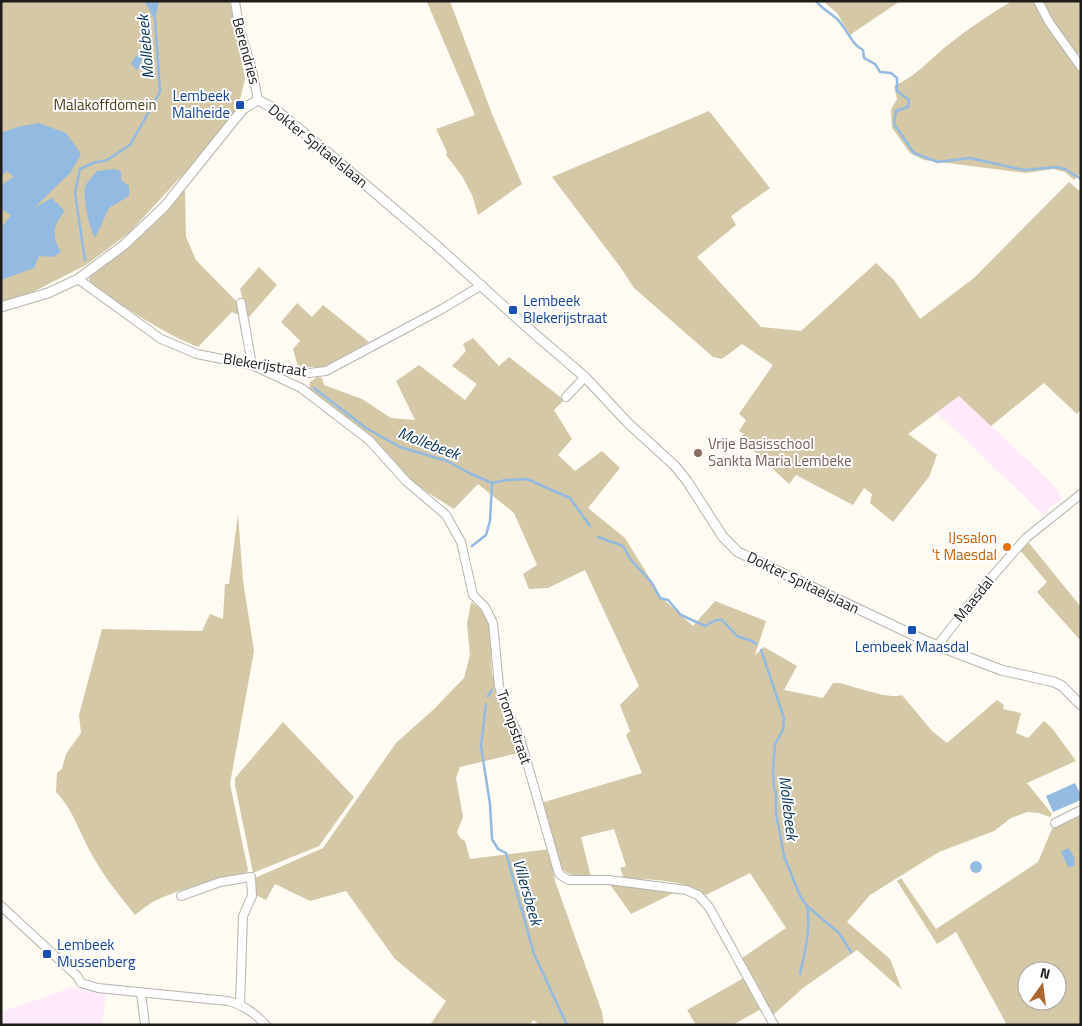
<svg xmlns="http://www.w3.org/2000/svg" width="1082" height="1026" viewBox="0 0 1082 1026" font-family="'Titillium Web',sans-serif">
<rect width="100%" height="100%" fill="#fefbf3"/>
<g fill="#feeafa">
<path d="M959,396L1055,486L1062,499L1050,507L1044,515L937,413Z"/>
<path d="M73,987L106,994L102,1025H1V1012Z"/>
</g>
<g fill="#d4c8a7" fill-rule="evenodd">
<path d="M1,1H230L245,79L238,108L189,168L129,233L86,265L19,299L1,301Z"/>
<path d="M450,1L492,114L522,184L478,215L472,195L462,176L446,155L447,152L436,129L475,115L427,2Z"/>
<path d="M823,1H900L850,35L837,13Z"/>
<path d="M1012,1H1032L1081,71V173L1074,180L1065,172L1053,169L1026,173L924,160L910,153L892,128L891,110L897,99L894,86C913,78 929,61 944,48C965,31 989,15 1012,1Z"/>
<path d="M1042,1H1081V53L1074,55Z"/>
<path d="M709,111L770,188L731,216L736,225L697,257L761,327L801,331L876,263L894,280L920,319L974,278L1069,182L1081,192V409L1077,414L1044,383L991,426L959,396L908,434L937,455L929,477L893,522L870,503L872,494L864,488L853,505L796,475L789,484L740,438L744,434L739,431L746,420L739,414L773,365L742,344L722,359L713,357L634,288L621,268L552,177Z"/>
<path d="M185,187L186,237L196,260L236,301L241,316L232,312L198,347C159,331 124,307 90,283L89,278L92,275L135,242L159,219Z"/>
<path d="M259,267L277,285L248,318L240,289Z"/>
<path d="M297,303L312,317L323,305L369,342L325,367H298L293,349L300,341L281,322Z"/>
<path d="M473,338L499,366L509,357L564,400L554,410L572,439L558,455L575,471L602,451L620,468L588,508L625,538L662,598L693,626L715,601L766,621L755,655L764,647L797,666L784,690L823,698L833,683H839C854,686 889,700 902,695L932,731L947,743L997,700L1004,705L1003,709L1021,713L1016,733L1028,738L1044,721L1052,728L1076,761L1027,783L1052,814L1050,817L1039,813L1027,812L1011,818L994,831L939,852L870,895L847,922L890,959L902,990L857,950L803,988L772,1016L742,958L786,928L750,873L706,895C683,879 651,880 624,878L620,868L626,866L614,829L581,837L591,877C579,876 570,877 561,868L541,803L642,773L626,735L630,731L620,705L639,686L585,570L548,588L529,589L523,574L537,565L514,513L478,484L454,509L422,489L404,475L379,444L316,396L309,388L310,382L317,377L322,378L324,385L362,399L391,418L415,420L396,381L419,365L465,400L477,384L452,366L466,351L463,344Z"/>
<path d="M238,514L243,581L254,651L230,784L248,870L246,875C225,876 169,892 151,903C145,907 140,911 135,915C120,896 104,877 92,855C80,834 73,809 56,792L57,773L62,769L66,754L81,733L79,715L102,629L202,631L210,614L223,619L225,584H229Z"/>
<path d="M1029,543L1081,607V641L1037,592L1047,582L1020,550Z"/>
<path d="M471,602L482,610L489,622L492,673L499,701L510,728L518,753L460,767L456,778L463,817L457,832L460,838L465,841L470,859L550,849L555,881L602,1012L604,1025H539L534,1020L529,1025H430L446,1001L395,959L346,891L310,901L275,884L266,900L256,895L255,878L323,848L396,743L434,709L464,678L470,655L467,624Z"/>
<path d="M283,722L354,797L319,846L253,873L235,785V778Z"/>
<path d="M1081,816V1025H1007L956,932L937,944L897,881L901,878L936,929L1038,862L1054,824ZM1027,971H1057V1001H1027Z"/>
<path d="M609,883L680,890L631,914Z"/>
<path d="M744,978L761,1009L733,1025H696L687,1010Z"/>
</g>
<g fill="#93bae1">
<path d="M144,1H159L155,20Z"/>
<path d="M139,54L141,55L142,58L139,69L137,70L131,64L135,57Z"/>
<path d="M39,123L66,133L81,154L71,172L34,208L52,198L65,211C53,225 51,236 61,252L53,257L39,256L34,268L1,280V228L11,215L1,209V185L14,177L7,171L1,176V133L17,127Z"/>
<path d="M113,169L121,171V180L129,186V196L109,208L95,238C89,226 83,200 85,187C87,182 93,176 97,171Z"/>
<path d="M1075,783L1081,795V800L1053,812L1046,796Z"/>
<path d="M1068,848C1073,853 1077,861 1073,867H1068L1061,852Z"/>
<circle cx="976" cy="867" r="6"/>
</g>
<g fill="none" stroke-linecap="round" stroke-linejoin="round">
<g stroke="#93bae1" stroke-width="2.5">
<path d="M816,1C822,9 831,13 838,20C847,29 851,44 863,50L864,58L875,64L880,72L891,73L897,78V91L909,100L908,107L896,111L894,124L914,153L938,162L970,158L1024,170L1057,167L1065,169L1081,179"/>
<path d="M85,260L75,193L80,169L93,163L107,160L130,145L160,92L155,18"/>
<path d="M314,388L366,428L400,447L447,461L469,473L492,483L506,480L527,479L570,498L590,526"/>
<path d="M598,537L623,546L631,560L652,583L660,598L668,600L681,615L705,626L716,620H722L737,636L752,641L756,644"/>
<path d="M472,546L486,535L490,521L492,483"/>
<path d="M761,650L784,718L783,730L775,744L773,771L774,788L776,792V813L784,856L800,896L807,906L839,933L851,952"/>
<path d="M488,696L492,690"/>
<path d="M486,704L481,746L490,804L492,839L498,849L506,853L534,954L567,1025"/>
<path d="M800,974C805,951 811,929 807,906"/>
</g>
<g stroke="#b7b4ad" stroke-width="10">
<g id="minor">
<path d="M235,1L239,26L252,70L258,100"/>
<path d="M1038,1L1049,22L1081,67"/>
<path d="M78,279L161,339L197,354L252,365L309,373L326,371L442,309L482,285"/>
<path d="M241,303L252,365"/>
<path d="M252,365L301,388L369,440L406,481L446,515L461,542L473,595L485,607L493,623L499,686L505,707L520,738L558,871L560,875L569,880H609L686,890L698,895L709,907L774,1025"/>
<path d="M566,397L585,377"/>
<path d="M937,646L985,585L1026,538L1081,494"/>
<path d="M1055,823L1081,810"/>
<path d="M181,896L220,882L251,877L252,896L243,916L240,1004"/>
<path d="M1,906L77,976L81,983L98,988L228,1001C244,1005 254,1013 266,1025"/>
<path d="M141,993L145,1025"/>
</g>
</g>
<g stroke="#b7b4ad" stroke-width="11">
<path id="tertiary" d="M1,307L48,293L78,279L124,245L165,206L243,109L258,100L275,109L326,151L435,244L530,330L585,377L628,423L675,466L687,481L723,537L738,552L928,642L1001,670L1054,682L1062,686L1081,705"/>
</g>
<use href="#minor" stroke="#fff" stroke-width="8"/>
<use href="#tertiary" stroke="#fff" stroke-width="9"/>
</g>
<g fill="#1a4fb4" stroke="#fff" stroke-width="2">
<rect x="235" y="100" width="10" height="10" rx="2.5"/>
<rect x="508" y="305" width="10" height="10" rx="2.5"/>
<rect x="907" y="625" width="10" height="10" rx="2.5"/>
<rect x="42" y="949" width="10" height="10" rx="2.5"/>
</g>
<circle fill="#8d6e63" stroke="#fff" stroke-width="2" cx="698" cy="453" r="5"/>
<circle fill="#e8710a" stroke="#fff" stroke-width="2" cx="1007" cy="547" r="5"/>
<g text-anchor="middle" stroke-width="4" stroke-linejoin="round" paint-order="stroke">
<g font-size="15" fill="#1e1d1a" stroke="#fff">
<text transform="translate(246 51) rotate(75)" y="5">Berendries</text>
<text transform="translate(318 146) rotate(39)" y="5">Dokter Spitaelslaan</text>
<text transform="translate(265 365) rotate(9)" y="5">Blekerijstraat</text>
<text transform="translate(803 583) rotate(26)" y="5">Dokter Spitaelslaan</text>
<text transform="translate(974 599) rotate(-51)" y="5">Maasdal</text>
<text transform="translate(514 727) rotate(71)" y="5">Trompstraat</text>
</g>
<g font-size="15" fill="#164399" stroke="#fff" text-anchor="start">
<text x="230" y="101" text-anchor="end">Lembeek<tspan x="230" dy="17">Malheide</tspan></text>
<text x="523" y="306">Lembeek<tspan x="523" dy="17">Blekerijstraat</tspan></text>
<text x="912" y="652" text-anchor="middle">Lembeek Maasdal</text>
<text x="57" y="950">Lembeek<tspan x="57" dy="17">Mussenberg</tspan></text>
</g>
<g font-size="15" fill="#4e3f17" stroke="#fff">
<text x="105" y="110">Malakoffdomein</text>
</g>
<g font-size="15" fill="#785e54" stroke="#fff" text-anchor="start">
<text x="708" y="449">Vrije Basisschool<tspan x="708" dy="17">Sankta Maria Lembeke</tspan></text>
</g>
<g font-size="15" fill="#c56008" stroke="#fff" text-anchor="end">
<text x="997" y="543">IJssalon<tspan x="997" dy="17">'t Maesdal</tspan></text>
</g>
<g font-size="16" font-style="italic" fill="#063358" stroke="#fff">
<text transform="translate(145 47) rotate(-95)" y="6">Mollebeek</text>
<text transform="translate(429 443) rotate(21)" y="6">Mollebeek</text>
<text transform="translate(789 808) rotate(83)" y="6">Mollebeek</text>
<text transform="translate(528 892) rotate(74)" y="6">Villersbeek</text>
</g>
</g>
<rect width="1082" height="1026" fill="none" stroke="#1e1d1a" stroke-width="5"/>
<g transform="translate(1042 986) rotate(14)"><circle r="24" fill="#ffffff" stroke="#a5a5a3"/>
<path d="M0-4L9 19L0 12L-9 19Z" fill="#aa6933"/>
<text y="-8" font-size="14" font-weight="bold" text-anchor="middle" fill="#1e1d1a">N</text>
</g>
</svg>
